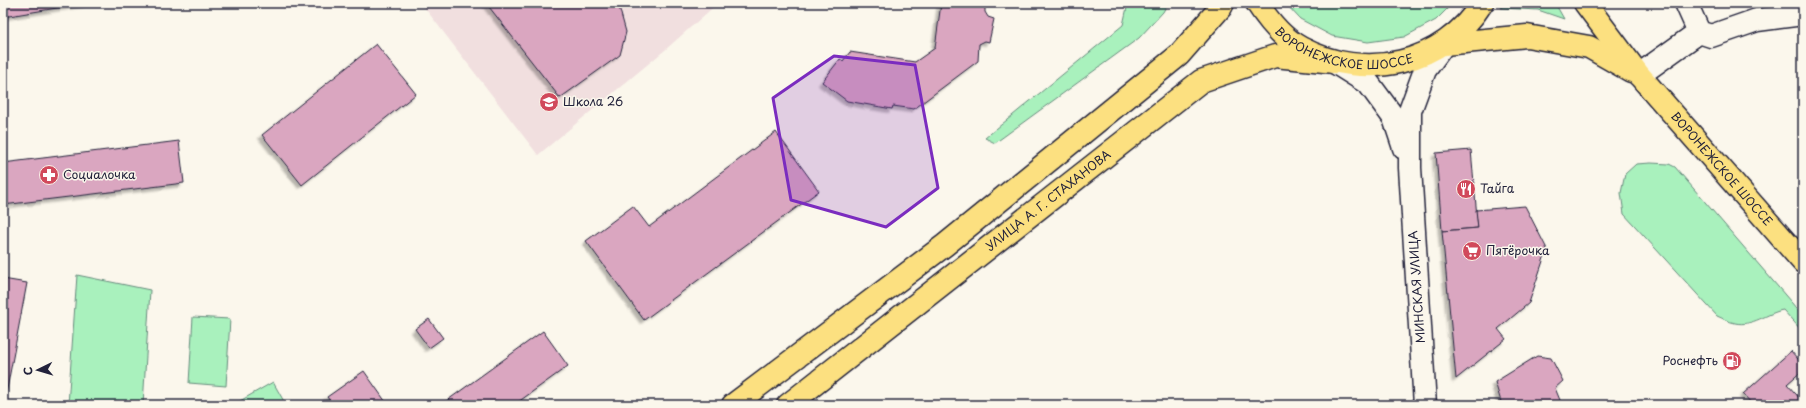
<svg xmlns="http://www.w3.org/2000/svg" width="1806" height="408" viewBox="0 0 1806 408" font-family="'Playpen Sans',sans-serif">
<defs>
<filter id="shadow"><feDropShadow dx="-3.5" dy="3.5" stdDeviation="1" flood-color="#0004"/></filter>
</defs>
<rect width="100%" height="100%" fill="#fbf7ec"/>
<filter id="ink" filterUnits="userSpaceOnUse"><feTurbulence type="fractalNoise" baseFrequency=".025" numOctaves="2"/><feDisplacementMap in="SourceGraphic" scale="8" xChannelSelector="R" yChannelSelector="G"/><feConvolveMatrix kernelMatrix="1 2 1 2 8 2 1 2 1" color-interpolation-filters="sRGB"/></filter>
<g filter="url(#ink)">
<path fill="#f1dfdf" d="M421,3H718L665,50L538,155Z"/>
<g fill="#a9f1bd" stroke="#668a7c">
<path d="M1128,3H1168L1163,12L1139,38L995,143L985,138L1123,25Z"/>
<path d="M1285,3H1453L1436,20L1404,37L1368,42L1332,36L1300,19Z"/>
<path d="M1503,3H1555L1564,19L1538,10L1501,8Z"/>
<path d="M1651,163L1669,164L1675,167L1803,316V332L1783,310C1767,313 1752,327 1735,323C1729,322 1722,318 1717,316L1624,214L1621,193L1625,174L1636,164Z"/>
<path d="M77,275L150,290L143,405H68Z"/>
<path d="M193,317L230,319L226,386L189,383Z"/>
<path d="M273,382L286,405H233Z"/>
</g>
<g fill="#daa6c0" stroke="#22223b" filter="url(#shadow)">
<path d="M3,3H87L3,17Z"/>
<path d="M486,3H618L626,32L620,55L560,98Z"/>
<path d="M941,3H985V12L988,17L994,19L989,42L985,41L979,44L978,61L914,109L893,106L892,109L847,101L822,82L840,59L843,61L850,52L915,62L935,48Z"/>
<path d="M376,44L416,94L302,185L262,135Z"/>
<path d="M776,132L819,191L644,320L586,241L633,206L649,227Z"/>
<path d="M179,141L184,183L3,205V163Z"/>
<path d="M1471,150L1478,228L1442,231L1436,153Z"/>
<path d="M1525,206L1547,249L1529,303L1498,329L1506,339L1456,379L1442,231L1478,228L1476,210Z"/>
<path d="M3,279L27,283L4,405H3Z"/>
<path d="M429,319L443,338L429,348L415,329Z"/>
<path d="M543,331L568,366L514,405H441Z"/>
<path d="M1791,351L1803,365V370L1787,384L1803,402V405H1753L1743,394Z"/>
<path d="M1537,356L1551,358L1563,381L1555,388L1562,405H1502L1495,382Z"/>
<path d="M364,371L388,405H333L327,397Z"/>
</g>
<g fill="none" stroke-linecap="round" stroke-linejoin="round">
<g stroke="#22223b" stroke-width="25">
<g id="minor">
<path d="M1686,3L1699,32L1711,36L1757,20L1803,14"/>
<path d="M1334,62L1369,84L1394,118L1404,148"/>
<path d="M1639,75L1699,32"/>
<path d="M1425,405L1410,168V111L1425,70L1444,44"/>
</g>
</g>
<g stroke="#22223b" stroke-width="25">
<g id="major">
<path id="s1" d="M1257,3C1268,20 1282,38 1301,48C1365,82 1443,65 1482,3"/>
<path id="s2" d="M1585,3L1639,75L1803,262"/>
<path d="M1444,44L1527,36L1589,47L1631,71"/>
<path d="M733,405L945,245L1179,55L1221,7L1223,3"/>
<path id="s3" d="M788,405L1201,81L1275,56L1334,62"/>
</g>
</g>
<use href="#minor" stroke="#fbf7ec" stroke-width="22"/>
<use href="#major" stroke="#fce080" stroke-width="22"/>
</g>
</g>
<path fill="#7b2cbf" fill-opacity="0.2" stroke="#7b2cbf" stroke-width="3" stroke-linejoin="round" d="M834,56L915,65L938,188L886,227L791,200L773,98Z"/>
<defs>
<g id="school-disc" transform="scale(1)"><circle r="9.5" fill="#d1495b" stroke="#fbf7ec"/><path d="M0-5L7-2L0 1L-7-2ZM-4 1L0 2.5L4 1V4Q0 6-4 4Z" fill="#fff"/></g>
<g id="pharmacy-disc" transform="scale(1)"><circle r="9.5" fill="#d1495b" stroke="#fbf7ec"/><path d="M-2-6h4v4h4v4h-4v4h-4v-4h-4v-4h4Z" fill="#fff"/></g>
<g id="restaurant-disc" transform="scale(1)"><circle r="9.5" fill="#d1495b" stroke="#fbf7ec"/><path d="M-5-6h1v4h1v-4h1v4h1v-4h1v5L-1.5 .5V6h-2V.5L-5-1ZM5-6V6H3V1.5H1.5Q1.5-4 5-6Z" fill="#fff"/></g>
<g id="supermarket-disc" transform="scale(1)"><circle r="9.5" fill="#d1495b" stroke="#fbf7ec"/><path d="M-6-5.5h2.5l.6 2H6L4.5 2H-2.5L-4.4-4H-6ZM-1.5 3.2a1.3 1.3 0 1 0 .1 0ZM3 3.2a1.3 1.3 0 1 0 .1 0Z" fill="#fff"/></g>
<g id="fuel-disc" transform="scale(1)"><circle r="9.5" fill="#d1495b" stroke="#fbf7ec"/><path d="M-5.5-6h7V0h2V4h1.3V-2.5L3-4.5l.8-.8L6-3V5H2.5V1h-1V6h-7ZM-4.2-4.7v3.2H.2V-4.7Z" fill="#fff"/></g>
</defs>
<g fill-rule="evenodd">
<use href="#school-disc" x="549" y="102"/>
<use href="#pharmacy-disc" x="49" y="175"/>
<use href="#restaurant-disc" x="1466" y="189"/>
<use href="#supermarket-disc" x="1472" y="251"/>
<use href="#fuel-disc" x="1732" y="361"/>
</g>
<g text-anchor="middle" stroke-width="3" stroke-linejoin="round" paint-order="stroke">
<g font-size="12" fill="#22223b" stroke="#fbf7ec">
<text dy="4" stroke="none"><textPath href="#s1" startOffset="106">ВОРОНЕЖСКОЕ ШОССЕ</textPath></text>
<text dy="4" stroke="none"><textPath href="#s2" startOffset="215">ВОРОНЕЖСКОЕ ШОССЕ</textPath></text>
<text dy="4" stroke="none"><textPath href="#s3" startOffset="331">УЛИЦА А. Г. СТАХАНОВА</textPath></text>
<text transform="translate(1417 287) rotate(-94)" y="4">МИНСКАЯ УЛИЦА</text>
</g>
<g font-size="12" fill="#22223b" stroke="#fbf7ec" text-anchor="start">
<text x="563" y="106">Школа 26</text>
<text x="63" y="179">Социалочка</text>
<text x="1480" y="193">Тайга</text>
<text x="1486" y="255">Пятёрочка</text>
<text x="1718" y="365" text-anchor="end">Роснефть</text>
</g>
</g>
<rect width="1806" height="408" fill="none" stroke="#fbf7ec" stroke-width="16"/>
<rect x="8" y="8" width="1790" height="392" fill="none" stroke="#22223b" stroke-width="1.5" filter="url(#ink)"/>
<g transform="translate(38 370) rotate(265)" stroke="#fbf7ec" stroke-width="3" paint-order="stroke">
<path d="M0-3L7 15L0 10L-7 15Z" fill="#22223b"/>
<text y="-6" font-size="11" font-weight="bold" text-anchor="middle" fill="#22223b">С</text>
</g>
</svg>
